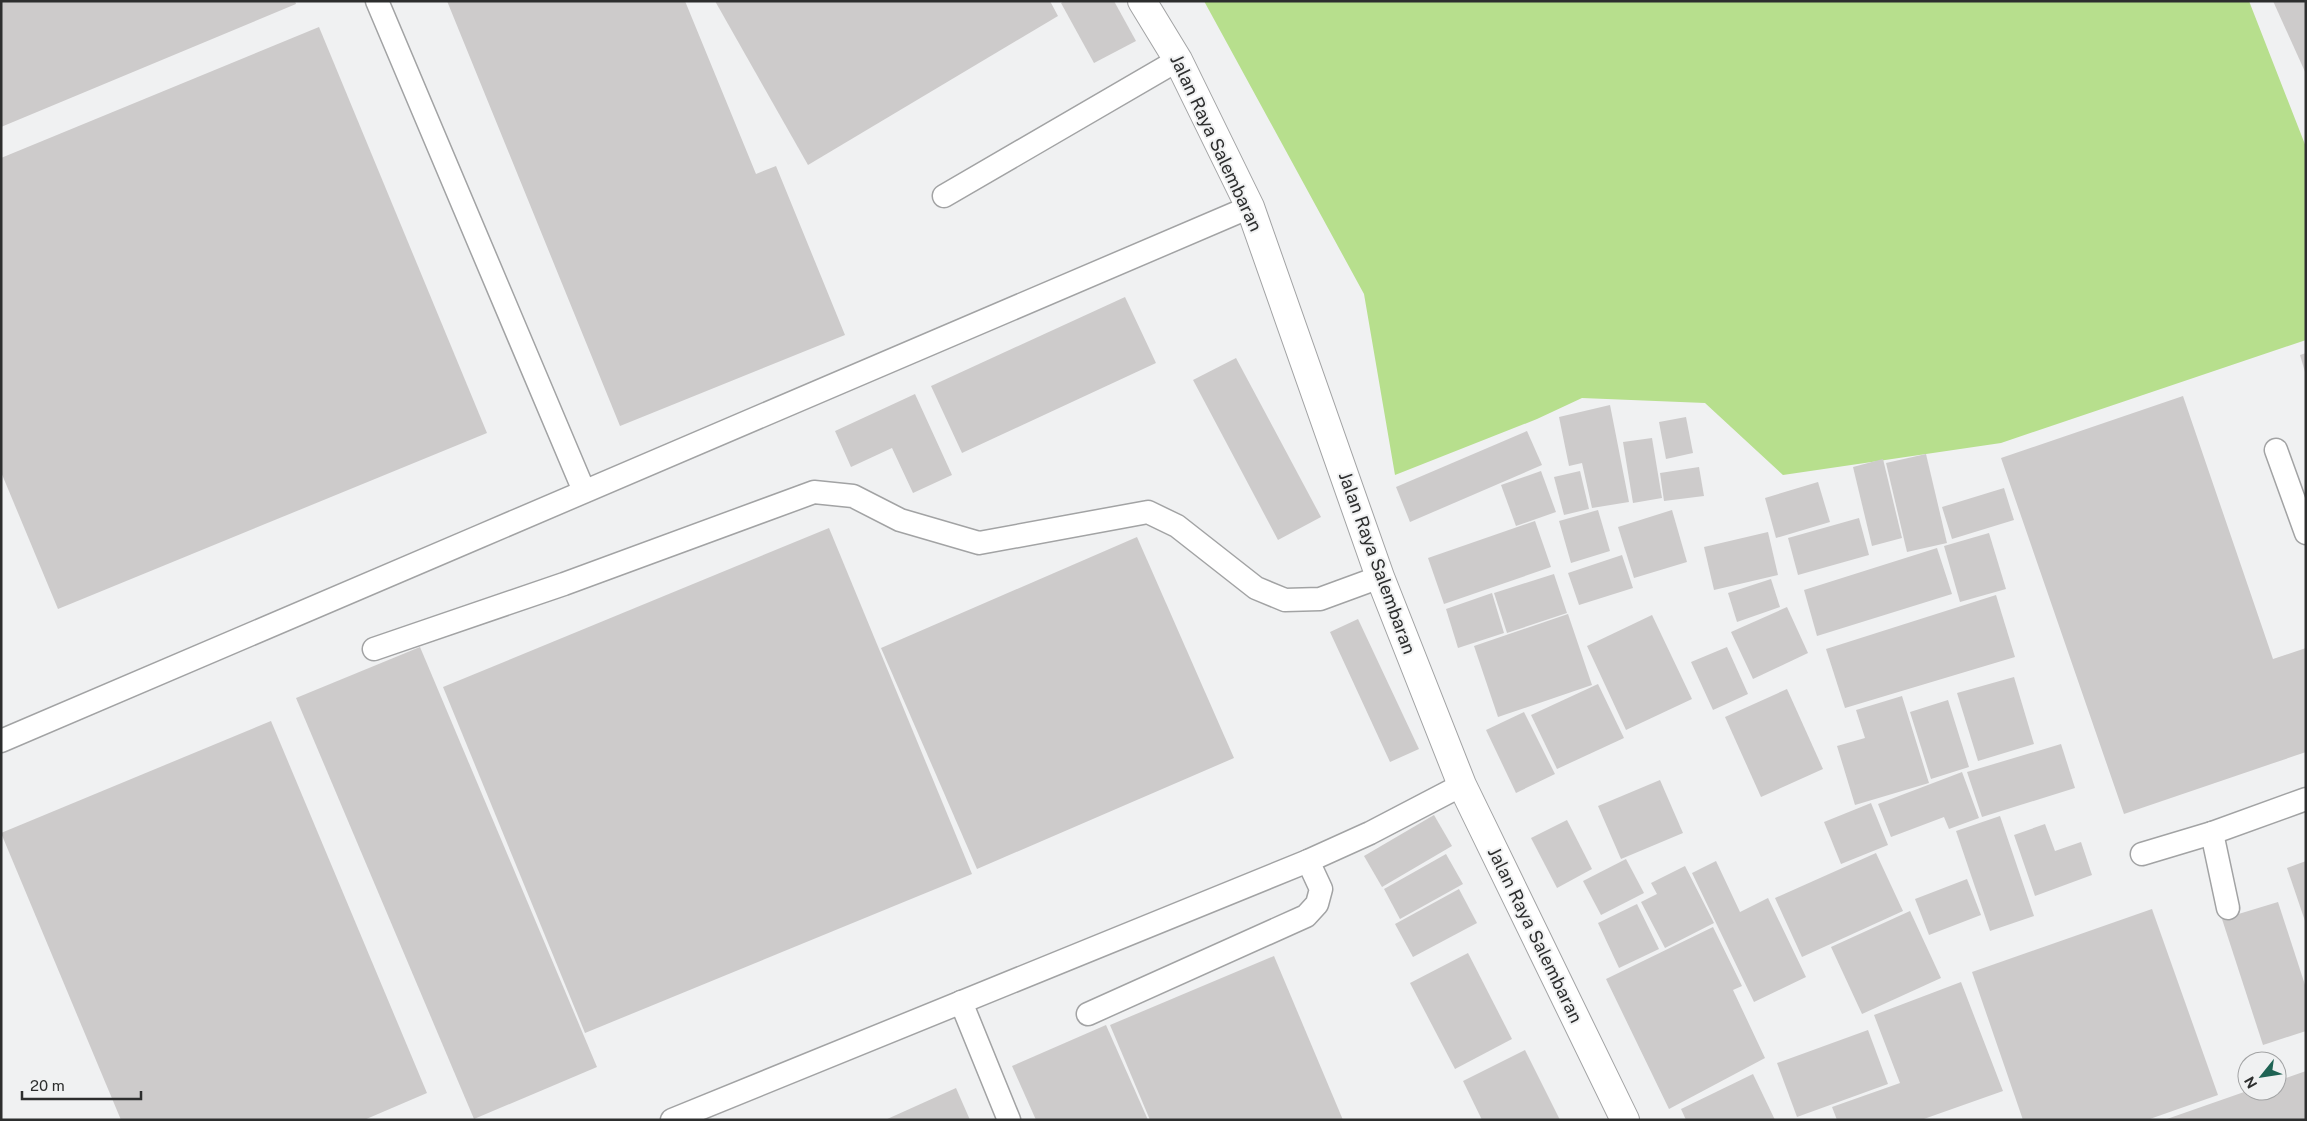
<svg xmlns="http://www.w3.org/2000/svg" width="2307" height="1121" viewBox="0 0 2307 1121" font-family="'Public Sans',sans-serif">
<rect width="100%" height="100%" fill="#f0f1f2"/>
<path fill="#b7df8d" d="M1204,1H2249L2306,147V340L2001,443L1783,475L1705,403L1582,398L1537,419L1395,475L1364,294Z"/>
<g fill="#cdcbcb">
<path d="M1,1H295L296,4L1,127Z"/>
<path d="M447,1H685L756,174L776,166L845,335L620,426Z"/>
<path d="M715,1H1050L1058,16L808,165Z"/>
<path d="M1064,1H1114L1136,41L1094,63L1061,3Z"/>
<path d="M2273,1H2306V74Z"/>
<path d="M319,27L487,433L58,609L1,472V158Z"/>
<path d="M1125,297L1156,363L962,453L931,386Z"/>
<path d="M2306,353V372H2305L2300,355Z"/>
<path d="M1236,358L1321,517L1278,540L1193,380Z"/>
<path d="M915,394L952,475L913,493L892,448L851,467L835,431Z"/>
<path d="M2183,396L2273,659L2306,648V752L2124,814L2001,458Z"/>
<path d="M1610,405L1629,502L1592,508L1582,463L1569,466L1559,417Z"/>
<path d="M1686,417L1693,453L1666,459L1659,422Z"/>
<path d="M1527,431L1542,465L1410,522L1396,487Z"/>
<path d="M1652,438L1662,498L1633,503L1623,442Z"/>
<path d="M1926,454L1947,543L1907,552L1886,463Z"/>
<path d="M1883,459L1902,538L1872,546L1853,467Z"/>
<path d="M1699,467L1704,496L1664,501L1660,473Z"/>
<path d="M1541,471L1556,512L1516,526L1501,485Z"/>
<path d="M1580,471L1589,509L1564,515L1554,477Z"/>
<path d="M1818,482L1830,522L1776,538L1765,498Z"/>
<path d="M2004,488L2014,520L1952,539L1942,507Z"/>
<path d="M1598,510L1610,551L1571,563L1559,521Z"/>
<path d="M1672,510L1687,562L1634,578L1618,527Z"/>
<path d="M1859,518L1869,555L1798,575L1788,538Z"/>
<path d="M1535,521L1551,567L1444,604L1428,558Z"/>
<path d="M829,528L972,874L585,1033L443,687Z"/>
<path d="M1768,532L1778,575L1714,590L1704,547Z"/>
<path d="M1989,533L2006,589L1960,602L1944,546Z"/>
<path d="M1137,537L1234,758L977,869L881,648Z"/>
<path d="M1937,548L1952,594L1817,636L1804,590Z"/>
<path d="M1622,555L1633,588L1579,605L1568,573Z"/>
<path d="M1554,574L1567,613L1507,633L1494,593Z"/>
<path d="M1771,579L1780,607L1737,622L1728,593Z"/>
<path d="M1492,593L1504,633L1458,648L1446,609Z"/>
<path d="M1996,595L2015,657L1845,708L1826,649Z"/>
<path d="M1787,607L1808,653L1753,679L1731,632Z"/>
<path d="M1568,614L1592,685L1498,717L1474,646Z"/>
<path d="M1652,615L1692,699L1626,730L1587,646Z"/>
<path d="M1358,619L1419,749L1390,762L1330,632Z"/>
<path d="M420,647L597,1067L474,1119L296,698Z"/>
<path d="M1727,647L1748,694L1713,710L1691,662Z"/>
<path d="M2014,677L2034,744L1978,761L1957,693Z"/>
<path d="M1598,684L1624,738L1557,769L1531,715Z"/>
<path d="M1787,689L1823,769L1761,797L1725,717Z"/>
<path d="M1902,696L1929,783L1855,805L1837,746L1865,738L1856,710Z"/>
<path d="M1948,700L1969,767L1931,779L1910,712Z"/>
<path d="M1524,712L1555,774L1516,793L1486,730Z"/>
<path d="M271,721L427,1093L364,1120H121L1,833Z"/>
<path d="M2061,744L2075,788L1982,817L1967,772Z"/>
<path d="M1962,772L1979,818L1949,829L1944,817L1891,837L1878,804Z"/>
<path d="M1660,780L1683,833L1621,859L1598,806Z"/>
<path d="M1871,803L1888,845L1841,864L1824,822Z"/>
<path d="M1434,815L1452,846L1382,887L1364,856Z"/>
<path d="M2000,816L2034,916L1990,931L1956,831Z"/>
<path d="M1567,820L1592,869L1557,888L1531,838Z"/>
<path d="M2045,824L2055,851L2081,842L2092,875L2035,896L2014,835Z"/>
<path d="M1876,853L1903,911L1802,957L1775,898Z"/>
<path d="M1446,854L1463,884L1400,919L1384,889Z"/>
<path d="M1626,859L1644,893L1601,915L1583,881Z"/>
<path d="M1716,861L1740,912L1768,898L1806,977L1754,1002L1692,873Z"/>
<path d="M2306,861V921H2305L2287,868Z"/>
<path d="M1685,866L1714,923L1665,948L1641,902L1657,894L1651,883Z"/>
<path d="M1967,879L1981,915L1929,935L1915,899Z"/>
<path d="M1459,889L1477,923L1413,957L1395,924Z"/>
<path d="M2278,902L2306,988V1031L2263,1045L2222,919Z"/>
<path d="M1637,904L1659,949L1619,968L1598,923Z"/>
<path d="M2152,909L2218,1095L2147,1120H2023L1972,972Z"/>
<path d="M1910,911L1941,978L1862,1014L1831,947Z"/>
<path d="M1713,927L1742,986L1733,990L1765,1058L1669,1109L1606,979Z"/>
<path d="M1468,953L1512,1039L1455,1069L1410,983Z"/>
<path d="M1274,956L1343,1120H1150L1110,1025Z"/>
<path d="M1961,982L2003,1091L1921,1120H1837L1832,1107L1900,1083L1874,1015Z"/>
<path d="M1106,1025L1148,1120H1036L1012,1066Z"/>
<path d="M1868,1030L1888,1084L1797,1117L1777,1063Z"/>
<path d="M1525,1050L1560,1120H1482L1463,1081Z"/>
<path d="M2306,1071V1120H2164L2247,1091H2277V1081Z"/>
<path d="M1753,1074L1775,1120H1686L1681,1109Z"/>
<path d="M956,1088L970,1120H885Z"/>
</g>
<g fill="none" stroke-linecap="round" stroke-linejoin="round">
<g stroke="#a2a3a4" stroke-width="25">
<g id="lane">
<path d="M377,1L584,491"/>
<path d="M944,196L1178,60"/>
<path d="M2276,450L2306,533"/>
<path d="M374,649L564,584L814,492L853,496L900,520L979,543L1148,512L1177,526L1256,588L1285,600L1320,599L1380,577"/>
<path d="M1,741C417,562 834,387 1250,207"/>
<path d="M2212,833L2228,908"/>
<path d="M2142,854L2212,833L2306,799"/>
<path d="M961,1002L1009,1120"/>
<path d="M1088,1014L1306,916L1317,904L1321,889L1308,861"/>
<path d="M672,1120L1308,861L1370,833L1462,785"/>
</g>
</g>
<g stroke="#a2a3a4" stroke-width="30">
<path id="secondary" d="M1142,1L1178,60L1250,207L1380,577L1462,785L1625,1120"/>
</g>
<use href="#lane" stroke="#fff" stroke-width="22"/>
<use href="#secondary" stroke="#fff" stroke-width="28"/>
</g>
<g text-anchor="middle" stroke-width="4" stroke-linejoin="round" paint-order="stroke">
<g font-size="18" fill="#2d2e2e" stroke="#f0f1f2">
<text transform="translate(1216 143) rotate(65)" y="6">Jalan Raya Salembaran</text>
<text transform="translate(1377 563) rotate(70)" y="6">Jalan Raya Salembaran</text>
<text transform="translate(1535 935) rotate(64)" y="6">Jalan Raya Salembaran</text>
</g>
</g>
<rect width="2307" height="1121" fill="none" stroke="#2d2e2e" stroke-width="5"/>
<g transform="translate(2262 1076) rotate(240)"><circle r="24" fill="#f0f1f2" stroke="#a2a3a4"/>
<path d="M0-4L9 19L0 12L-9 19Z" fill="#1f6354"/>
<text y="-8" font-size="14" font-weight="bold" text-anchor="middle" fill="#2d2e2e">N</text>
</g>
<path d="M22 1091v8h119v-8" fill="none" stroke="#2d2e2e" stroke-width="2.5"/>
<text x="30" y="1091" font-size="15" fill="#2d2e2e" stroke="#f0f1f2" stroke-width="4" paint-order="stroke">20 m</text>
</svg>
